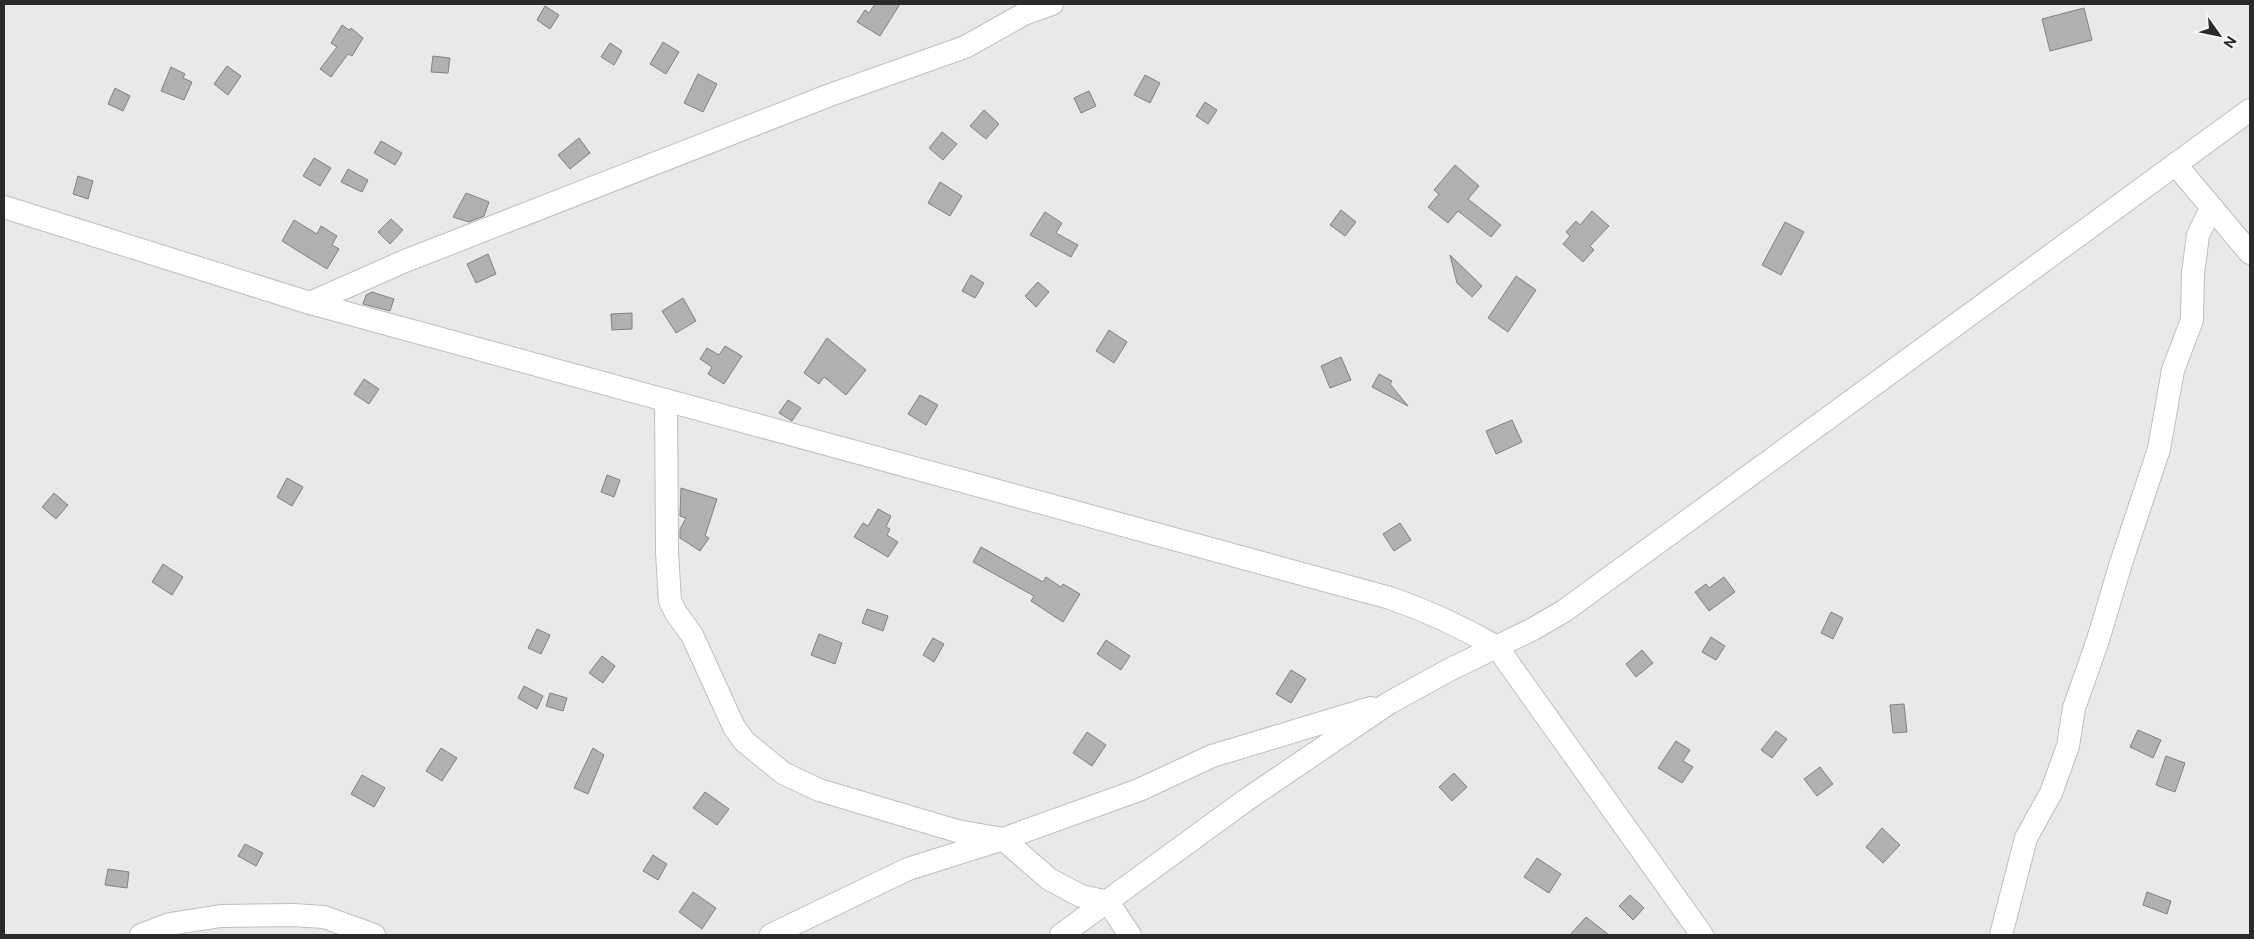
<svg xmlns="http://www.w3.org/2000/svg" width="2254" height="939" viewBox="0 0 2254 939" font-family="'Public Sans',sans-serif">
<rect width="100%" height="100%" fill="#e8e9ea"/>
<g fill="#afb0b2" stroke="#818283">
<path d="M875,4H900L880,36L857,22L865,10L869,13Z"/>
<path d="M545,6L559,15L550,29L537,20Z"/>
<path d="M2084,8L2092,40L2050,51L2042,19Z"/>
<path d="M342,25L349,30L351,28L363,38L352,56L348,54L331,77L320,69L337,47L331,43Z"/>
<path d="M663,42L679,52L666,74L650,64Z"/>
<path d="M610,43L622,51L614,65L601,57Z"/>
<path d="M433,56L450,58L448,73L431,72Z"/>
<path d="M227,66L241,76L228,95L214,84Z"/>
<path d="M171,67L185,74L183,78L192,82L184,100L161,91Z"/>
<path d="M698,74L717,84L703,112L684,103Z"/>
<path d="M1145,75L1160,83L1150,103L1134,95Z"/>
<path d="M115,88L130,96L123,111L108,104Z"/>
<path d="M1089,91L1096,106L1081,113L1074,98Z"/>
<path d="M1205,102L1217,110L1208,124L1196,116Z"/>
<path d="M984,110L999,124L986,139L970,126Z"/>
<path d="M942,132L957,144L943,160L929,148Z"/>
<path d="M579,138L590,153L570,169L558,155Z"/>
<path d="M381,141L402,153L395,165L374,153Z"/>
<path d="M314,158L331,168L320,186L303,176Z"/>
<path d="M1455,165L1479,186L1468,199L1501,225L1491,237L1458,211L1448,223L1428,207L1439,194L1434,190Z"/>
<path d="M348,169L368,180L362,192L341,182Z"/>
<path d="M78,176L93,181L88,199L73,194Z"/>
<path d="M940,182L962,196L950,216L928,203Z"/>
<path d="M466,193L489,202L484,216L469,222L453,217Z"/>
<path d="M1341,210L1356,222L1345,236L1330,225Z"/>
<path d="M1592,211L1609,226L1590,246L1594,250L1583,262L1563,244L1570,236L1566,232L1576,221L1580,225Z"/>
<path d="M1045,212L1062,223L1056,233L1078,245L1071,257L1030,235Z"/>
<path d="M391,219L403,230L390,244L378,232Z"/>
<path d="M294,220L317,234L321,226L337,236L332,245L339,249L327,269L282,241Z"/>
<path d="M1785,222L1804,232L1781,275L1762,265Z"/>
<path d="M488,254L496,274L476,283L467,264Z"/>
<path d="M1450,255L1482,286L1472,297L1457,283Z"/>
<path d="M971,275L984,283L975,298L962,291Z"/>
<path d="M1516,276L1536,290L1508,332L1488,318Z"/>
<path d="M1038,282L1049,292L1036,307L1025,296Z"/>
<path d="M372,292L394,299L390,311L363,304L366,295Z"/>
<path d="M683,298L696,321L676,333L662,311Z"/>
<path d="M632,313V329L612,330L611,314Z"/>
<path d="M1109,330L1127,342L1114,363L1096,351Z"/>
<path d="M827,338L866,370L846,395L824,377L819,384L804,373Z"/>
<path d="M725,346L742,356L724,384L708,374L712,367L700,359L707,348L719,355Z"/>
<path d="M1341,357L1351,380L1330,388L1321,366Z"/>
<path d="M1379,374L1392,381L1390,384L1408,406L1372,387Z"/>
<path d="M364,379L379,389L369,404L354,394Z"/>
<path d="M920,395L938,405L926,425L908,414Z"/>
<path d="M788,400L801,408L792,421L779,413Z"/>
<path d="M1512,420L1522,442L1496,454L1486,431Z"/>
<path d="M607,475L620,480L614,497L601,492Z"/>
<path d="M287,478L303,487L292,506L277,497Z"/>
<path d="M681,488L717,499L705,536L709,538L700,551L680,538V529L686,518L680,516Z"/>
<path d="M54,493L68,505L56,519L42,507Z"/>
<path d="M878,509L891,516L886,527L890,529L887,535L898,542L888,557L854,537L863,523L868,526Z"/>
<path d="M1400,523L1411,540L1394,551L1383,534Z"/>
<path d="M981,547L1043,582L1046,577L1061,587L1063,584L1080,594L1063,622L1031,601L1034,596L973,562Z"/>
<path d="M163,564L183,577L172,595L152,582Z"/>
<path d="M1724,577L1735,592L1709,611L1695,592L1706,584L1709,588Z"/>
<path d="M867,609L888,616L883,631L862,623Z"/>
<path d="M1831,612L1843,618L1833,639L1821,633Z"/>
<path d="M537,629L550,635L541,654L528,648Z"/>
<path d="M819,634L842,643L835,664L811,655Z"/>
<path d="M1711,637L1725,646L1716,660L1702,652Z"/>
<path d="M933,638L944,644L934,662L923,655Z"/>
<path d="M1106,640L1130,656L1121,670L1097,654Z"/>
<path d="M1642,650L1653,663L1636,677L1626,664Z"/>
<path d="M602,656L615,666L603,683L589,673Z"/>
<path d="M1291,670L1306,679L1291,703L1276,694Z"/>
<path d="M524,686L543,696L537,709L518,698Z"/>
<path d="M550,693L567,698L563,711L546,706Z"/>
<path d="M1904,704L1907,732L1893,733L1890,705Z"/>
<path d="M2138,730L2161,740L2153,758L2130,747Z"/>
<path d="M1776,731L1787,739L1772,758L1761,750Z"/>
<path d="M1087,732L1106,745L1092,766L1073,753Z"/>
<path d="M1676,741L1690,750L1683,761L1693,767L1682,783L1658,768Z"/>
<path d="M441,748L457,758L442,781L426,771Z"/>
<path d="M593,748L604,755L588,794L574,788Z"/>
<path d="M2166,756L2185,763L2175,792L2156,785Z"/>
<path d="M1820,767L1833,784L1817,796L1804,779Z"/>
<path d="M1454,773L1467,787L1452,801L1439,787Z"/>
<path d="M362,775L385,788L374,807L351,794Z"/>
<path d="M705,792L729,809L717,825L693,808Z"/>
<path d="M1882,828L1900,845L1883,863L1866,847Z"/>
<path d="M245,844L263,853L256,866L238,856Z"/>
<path d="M653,855L667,864L658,880L643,871Z"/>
<path d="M1537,858L1561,874L1549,893L1524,877Z"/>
<path d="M108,869L129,872L127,888L105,885Z"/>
<path d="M693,892L716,908L702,929L679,912Z"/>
<path d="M2147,892L2171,901L2167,914L2143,905Z"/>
<path d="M1630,895L1644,908L1633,920L1619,906Z"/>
<path d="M1586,917L1609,935H1570Z"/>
</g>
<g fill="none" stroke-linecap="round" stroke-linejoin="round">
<g stroke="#bebfc0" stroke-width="24">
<g id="minor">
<path d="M2176,165L2250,253"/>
<path d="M4,207L310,303L1390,598C1428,611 1462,627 1497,647L1702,935"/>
<path d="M310,303L405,261L830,95L965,47L1024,14L1052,4"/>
<path d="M666,400L667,552L670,601L676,613L692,635L734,727L744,741L783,773L819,790L957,831L1003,839L1049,879L1081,896L1108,902L1130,935"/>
<path d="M141,935L170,924L221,916L293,915L324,917L374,935"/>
<path d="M771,935L908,869L1003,839L1139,790L1212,756L1371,708"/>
<path d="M1061,935L1246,800L1389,703L1449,670L1533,629L1564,611L2250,110"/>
<path d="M2001,935L2026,838L2051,793L2068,746L2074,708L2098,640L2121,563L2159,449L2173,370L2192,320L2193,273L2198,235L2211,209"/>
</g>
</g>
<use href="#minor" stroke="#fff" stroke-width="22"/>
</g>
<rect width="2254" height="939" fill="none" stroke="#2a2a2b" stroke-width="10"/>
<g transform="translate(2219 35) rotate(123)" stroke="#f5f6f8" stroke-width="4" paint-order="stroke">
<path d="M0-4L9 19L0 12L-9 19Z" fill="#2a2a2b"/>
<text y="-8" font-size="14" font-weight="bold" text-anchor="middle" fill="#2a2a2b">N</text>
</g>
</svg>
